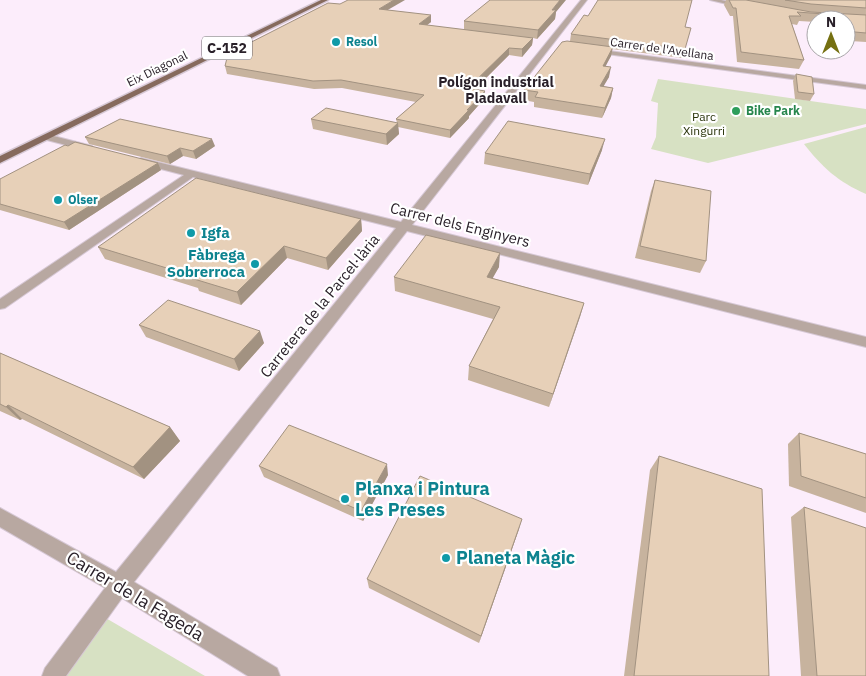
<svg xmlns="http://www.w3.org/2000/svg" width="866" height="676" viewBox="0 0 866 676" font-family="'IBM Plex Sans',sans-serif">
<rect width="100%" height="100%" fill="#fcedfb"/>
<g fill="#d7e1c3">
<path d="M658,79L866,109V124L708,163L651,149L656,137L658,103L651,101Z"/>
<path d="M866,127V194C838,182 822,167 804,144Z"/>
<path d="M104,617L205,676H53Z"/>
</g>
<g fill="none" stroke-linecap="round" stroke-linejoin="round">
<g stroke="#d6c8d5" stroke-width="2">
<g id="street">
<path d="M581,0H587L412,225L866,337V347L407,231L134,582L277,668L280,676H248L122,598L66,676H42L45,668L105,588L0,527V508L116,572L396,228L193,177L5,308L0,309V299L184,175L138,163L136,161L141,158L401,222Z"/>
<path d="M710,0H721L747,6L744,8Z"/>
<path d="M594,49L866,85V89L592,52L591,51Z"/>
<path d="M46,134L92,146L93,148L89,151L43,139L42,137Z"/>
</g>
</g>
<g stroke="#d6c8d5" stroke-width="3">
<path id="primary" d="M321,0H328L0,163V156Z"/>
</g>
<use href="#street" fill="#b8a8a1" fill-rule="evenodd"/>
<use href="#primary" fill="#866a5d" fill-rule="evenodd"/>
</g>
<g fill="#c7b39e">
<path d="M726,0H866V42L850,41L846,37V20H816V22L799,21L797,25L792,24L804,60L799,69L737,62L733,16H730L724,5Z"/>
<path d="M340,4L388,10L431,22L427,25L464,30V21L556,12L555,19L537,39L533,38L532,45L522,57L509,55L475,89L484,99L469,116V118L450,138L398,127L399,134L387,145L313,129L311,119L397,123L396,119L416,102L342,88L314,89L227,74L225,66Z"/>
<path d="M588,16L685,27V49L682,58L612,49L611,56L605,66L609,77L603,86L613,88L611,98L602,118L534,107V102L523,100L524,90L570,41L571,34Z"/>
<path d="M796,74L814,94L810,101L795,99L793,81Z"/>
<path d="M85,137L215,146L196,159L183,156L170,164L89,144Z"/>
<path d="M602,150L588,185L484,164L485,153Z"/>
<path d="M158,163L161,170L69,230L0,210V179Z"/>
<path d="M655,180L706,261L700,273L635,258L651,191Z"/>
<path d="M361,219L362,231L328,270L287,258L241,305L199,291L198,288L105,259L98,247Z"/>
<path d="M499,267L492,278L584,303L549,407L468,380L469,366L493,319L395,291L394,277Z"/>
<path d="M139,325L264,343L239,371L146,337Z"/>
<path d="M0,353L170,427L180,441L144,479L22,419L20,420L0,411Z"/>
<path d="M799,433L866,454V513L789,486L788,444Z"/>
<path d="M659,456L769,676H624L650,470Z"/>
<path d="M259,466L388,475L363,521L264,477Z"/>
<path d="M804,507L866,676H801L791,517Z"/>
<path d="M519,529L479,643L369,588L367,579Z"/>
</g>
<g fill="#a29281">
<path d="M394,0H405L379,15V9Z"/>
<path d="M560,0H566L556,12L555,19L537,39L538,30L552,10Z"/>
<path d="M431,15V22L419,31V24Z"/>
<path d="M533,38L532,45L522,57V49Z"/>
<path d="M613,47L611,56L601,75L603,66Z"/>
<path d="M509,48V55L468,96V88Z"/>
<path d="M611,67L609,77L598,96L600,86Z"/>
<path d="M613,88L611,98L602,118L605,108Z"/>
<path d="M485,91L484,99L469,116V118L450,138V130Z"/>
<path d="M398,123L399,134L387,145L386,134Z"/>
<path d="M212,139L215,146L196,159L193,151Z"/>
<path d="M605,139L602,150L588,185L590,174Z"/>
<path d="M180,148L183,156L170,164L167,156Z"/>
<path d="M158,163L161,170L69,230L64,222Z"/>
<path d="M361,219L362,231L328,270L326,258Z"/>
<path d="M284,246L287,258L241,305L237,292Z"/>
<path d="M500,253L499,267L486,290L487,277Z"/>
<path d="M584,303L580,317L549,407L553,394Z"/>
<path d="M260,331L264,343L239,371L234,359Z"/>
<path d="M8,405L22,419L20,420L6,407Z"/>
<path d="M170,427L180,441L144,479L133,467Z"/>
<path d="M387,464L388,475L363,521L361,511Z"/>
<path d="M522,519L519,529L479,643L481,636Z"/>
</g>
<g fill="#e7d0b8" stroke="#a29281">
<path d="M348,0H394L379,9L431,15L419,24L533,38L522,49L509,48L468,88L485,91L467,110H469L450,130L396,119L424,95L341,80L313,81L225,66L228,54L328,3L340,4Z"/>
<path d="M490,0H560L552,10H556L538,30L464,21Z"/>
<path d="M598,0H692L685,27L691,28L685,49L571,34L584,15L588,16Z"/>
<path d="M729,0H746L811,12L866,15V33L855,32L846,24V20H842L837,15L797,12L801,16H789L804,60L741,52L736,8H733Z"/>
<path d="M785,0H866V8L811,4Z"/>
<path d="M567,41L613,47L603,66L611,67L600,86L613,88L605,108L535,97L538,92L524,90L562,42Z"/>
<path d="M796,74L812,77L814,94L798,92Z"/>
<path d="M326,108L398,123L386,134L311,119Z"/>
<path d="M120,119L212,139L193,151L180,148L167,156L85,137Z"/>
<path d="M508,121L605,139L590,174L485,153Z"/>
<path d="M75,142L158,163L64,222L0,204V179L65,145L68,146Z"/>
<path d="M196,178L361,219L326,258L284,246L237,292L194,279L196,277L98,247Z"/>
<path d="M655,180L711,191L706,261L640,246Z"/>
<path d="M426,235L500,253L487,277L584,303L553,394L469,366L500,307L394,277Z"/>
<path d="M168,300L260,331L234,359L139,325Z"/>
<path d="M0,353L170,427L133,467L8,405L6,407L0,404Z"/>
<path d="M289,425L387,464L361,511L259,466Z"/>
<path d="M799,433L866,454V498L801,476Z"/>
<path d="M659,456L762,489L769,676H634Z"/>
<path d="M420,476L522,519L481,636L367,579Z"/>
<path d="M804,507L866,528V676H817Z"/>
</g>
<g fill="#0f9aa8" stroke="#fff" stroke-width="2">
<circle cx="336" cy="42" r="5"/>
<circle cx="58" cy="200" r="5"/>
<circle cx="191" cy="233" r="5"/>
<circle cx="255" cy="264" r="5"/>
<circle cx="345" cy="499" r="5"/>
<circle cx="446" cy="558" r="5"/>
</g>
<circle fill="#2e9e5b" stroke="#fff" stroke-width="2" cx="736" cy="111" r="5"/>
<g text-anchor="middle" stroke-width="4.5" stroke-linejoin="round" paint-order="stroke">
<g font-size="12" font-weight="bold" fill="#0d838f" stroke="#fff" text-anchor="start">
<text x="346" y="46">Resol</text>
<text x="68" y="204">Olser</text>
</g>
<g font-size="12" fill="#292029" stroke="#fff">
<text transform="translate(662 49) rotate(8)" y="4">Carrer de l'Avellana</text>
<text transform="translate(157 69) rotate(-26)" y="4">Eix Diagonal</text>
</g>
<g font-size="12" font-weight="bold" fill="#27864d" stroke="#fff" text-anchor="start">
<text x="746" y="115">Bike Park</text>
</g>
<g font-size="12" fill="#2a340b" stroke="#fff">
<text x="704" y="121">Parc<tspan x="704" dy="14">Xingurri</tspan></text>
</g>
<rect fill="#fff" stroke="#696369" stroke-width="1" x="202" y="36.5" width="50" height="23" rx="4"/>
<g font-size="14" font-weight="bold" fill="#292029">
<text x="227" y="53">C-152</text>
</g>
<g font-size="14" font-weight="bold" fill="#292029" stroke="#fff">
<text x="496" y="87">Polígon industrial<tspan x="496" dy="16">Pladavall</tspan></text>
</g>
<g font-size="15" fill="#292029" stroke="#fff">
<text transform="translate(460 225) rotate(14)" y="5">Carrer dels Enginyers</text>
<text transform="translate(320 306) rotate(-51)" y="5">Carretera de la Parcel·lària</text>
</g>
<g font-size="15" font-weight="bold" fill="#0d838f" stroke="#fff" text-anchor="start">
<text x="201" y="238">Igfa</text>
<text x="245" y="260" text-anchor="end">Fàbrega<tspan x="245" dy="17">Sobrerroca</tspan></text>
</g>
<g font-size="18" font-weight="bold" fill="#0d838f" stroke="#fff" text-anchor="start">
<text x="355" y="495">Planxa i Pintura<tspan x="355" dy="21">Les Preses</tspan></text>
<text x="456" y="564">Planeta Màgic</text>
</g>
<g font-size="18" fill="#292029" stroke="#fff">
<text transform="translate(135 596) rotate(31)" y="6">Carrer de la Fageda</text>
</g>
</g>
<g transform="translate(831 35)"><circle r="24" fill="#ffffff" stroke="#a9a6a9"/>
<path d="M0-4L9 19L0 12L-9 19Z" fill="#757011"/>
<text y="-8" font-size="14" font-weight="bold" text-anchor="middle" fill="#292029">N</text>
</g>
</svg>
